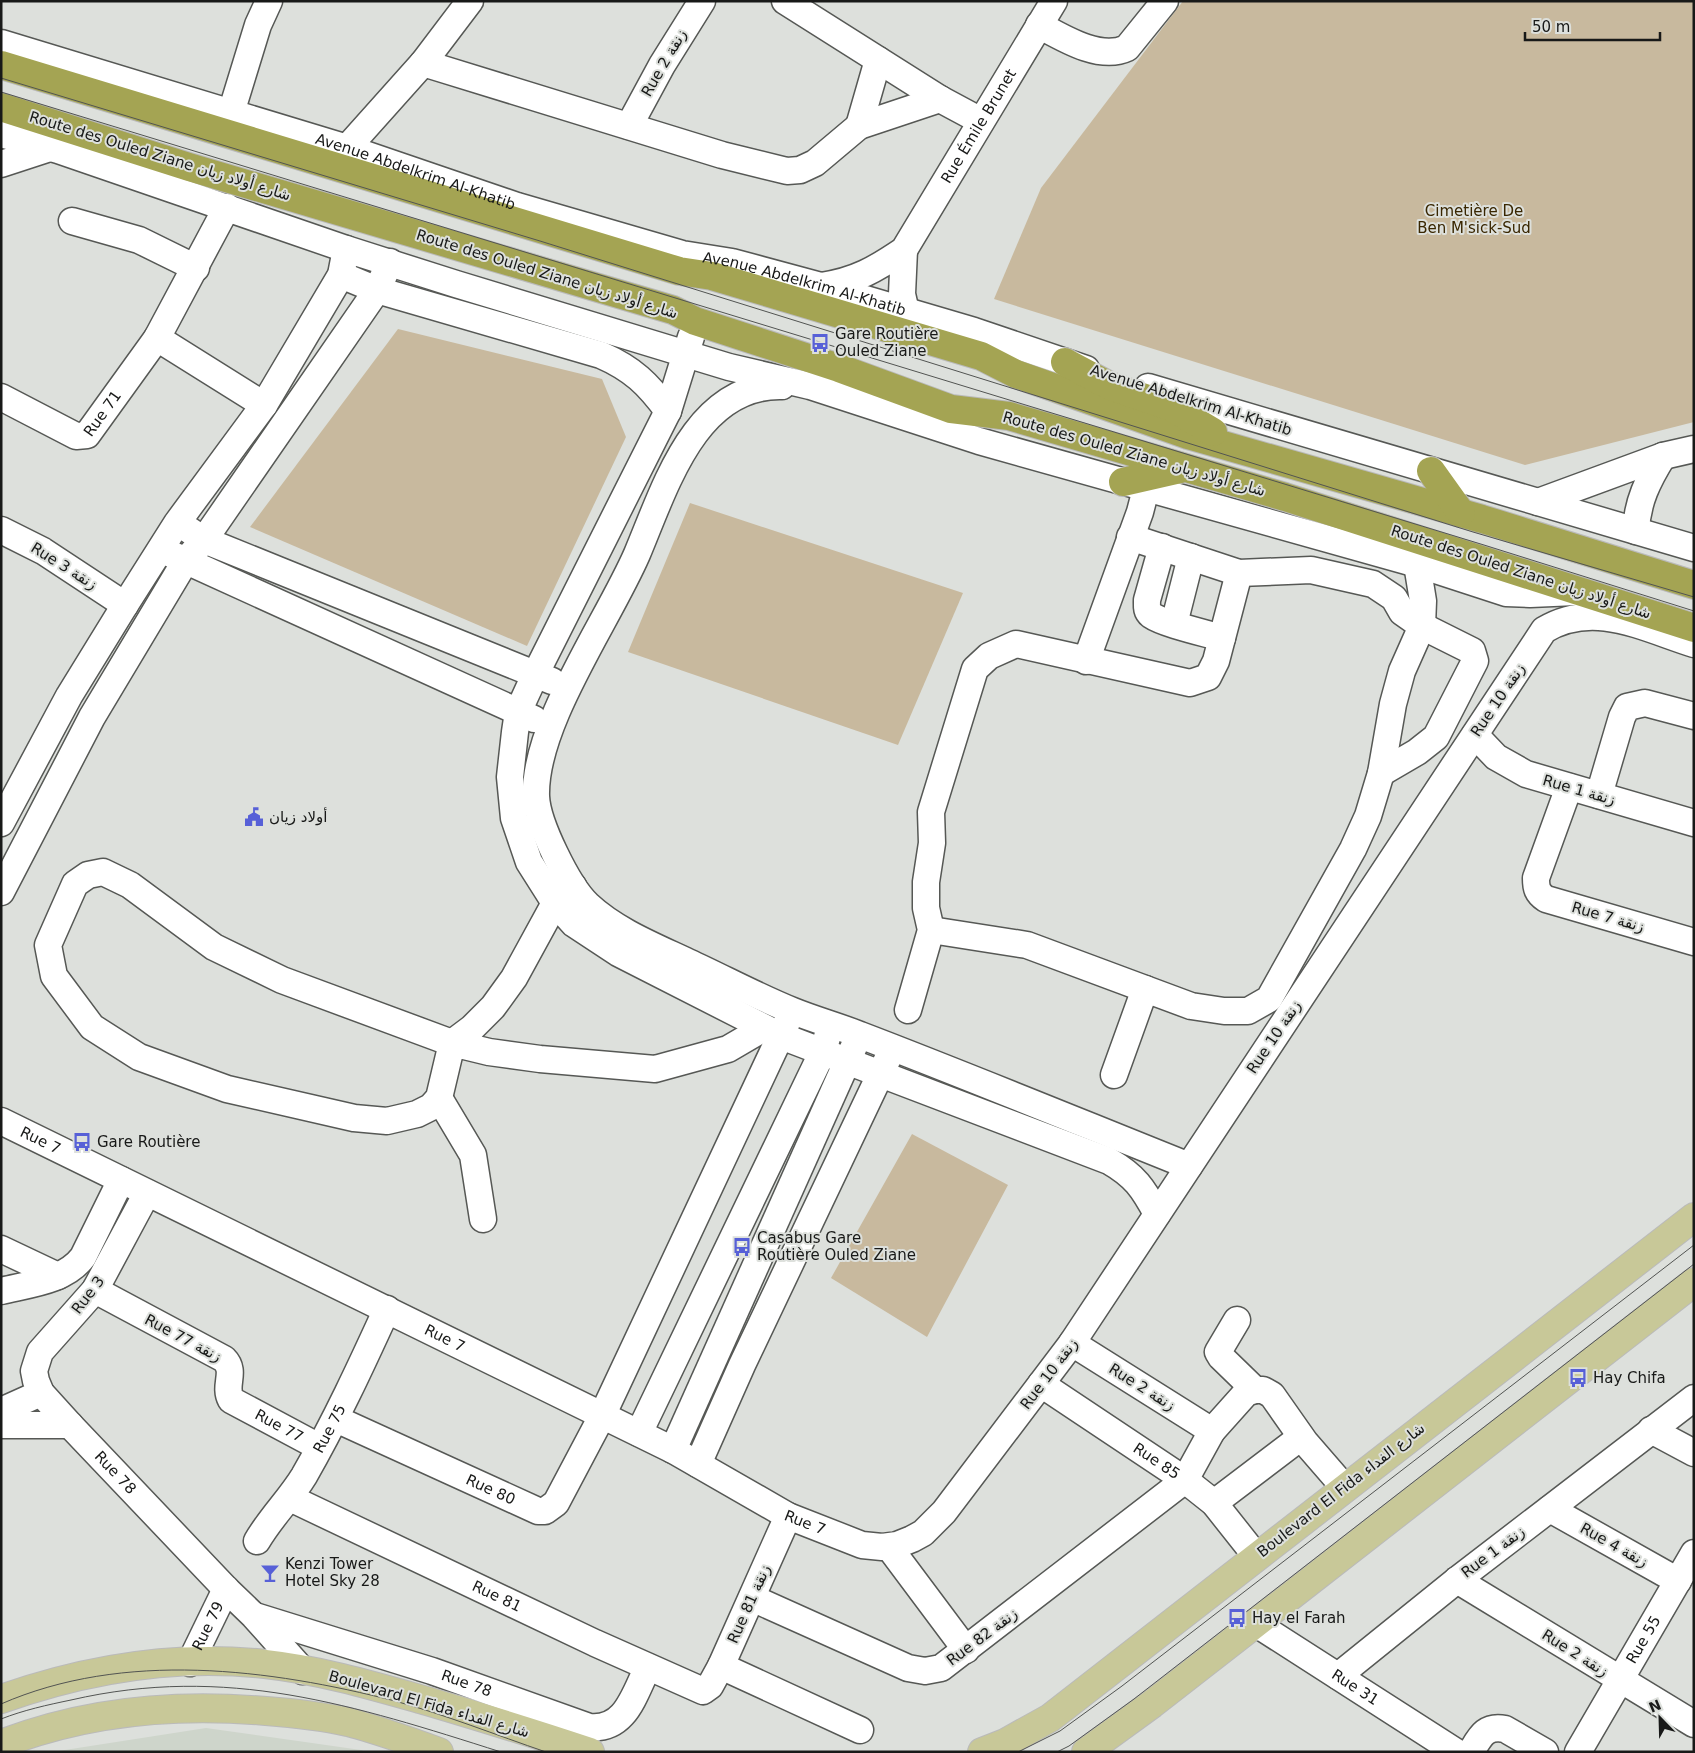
<svg xmlns="http://www.w3.org/2000/svg" width="1695" height="1753" viewBox="0 0 1695 1753" font-family="'DejaVu Sans','Noto Naskh Arabic',sans-serif">
<rect width="100%" height="100%" fill="#dde0dc"/>
<path fill="#ced5cb" d="M206,1728L361,1750L366,1752H52Z"/>
<g fill="#c8b99e">
<path d="M1183,1H1694V422L1525,465L994,299L1041,188Z"/>
<path d="M398,329L602,379L626,437L527,646L250,527Z"/>
<path d="M690,503L963,593L898,745L628,652Z"/>
<path d="M912,1134L1008,1185L927,1337L831,1278Z"/>
</g>
<g fill="none" stroke-linecap="round" stroke-linejoin="round">
<g stroke="#565855" stroke-width="29">
<g id="minor">
<path d="M785,1L940,99L981,121"/>
<path d="M1039,25C1063,38 1100,61 1127,48L1165,1"/>
<path id="s1" d="M1,43L347,148L517,206L682,254L732,262L821,286L974,331L1086,369"/>
<path d="M423,63L722,155L787,171L800,170L815,163L859,126L940,99"/>
<path d="M231,113L258,25L269,1"/>
<path d="M629,126L662,65L702,1"/>
<path d="M859,126L878,60"/>
<path d="M1,134L58,150L346,249L456,284L729,367L810,386L979,441L1417,564L1506,593L1530,594L1576,592"/>
<path d="M347,148L423,63L470,1"/>
<path d="M1,164L50,148"/>
<path d="M72,221L139,240L196,268"/>
<path d="M904,250L902,294L906,312"/>
<path d="M341,275L377,290L601,355C633,369 648,384 668,411"/>
<path id="s2" d="M821,286C856,281 876,269 904,250L1054,1"/>
<path d="M691,337L668,411L535,675L518,712L515,732L510,777L514,818L529,862L555,903L574,924L618,953L781,1036L1109,1161C1135,1176 1143,1188 1157,1214"/>
<path d="M157,338L264,405"/>
<path d="M782,386C695,384 665,488 637,554C608,621 534,724 536,796C537,823 568,886 588,905C616,931 654,946 688,962C723,978 758,997 793,1011C815,1020 838,1026 860,1035C970,1077 1079,1122 1189,1166"/>
<path d="M1148,387L1694,548"/>
<path id="s3" d="M1,397L76,436L87,435L157,338L227,207"/>
<path d="M1538,502L1663,456L1694,449"/>
<path d="M1,530L43,551L125,605"/>
<path d="M189,530L204,540L552,681"/>
<path d="M1636,531C1637,502 1648,480 1663,456"/>
<path d="M1130,537L1239,573L1311,570L1373,584L1394,598L1402,612L1422,626L1472,651L1475,661L1436,737L1417,752L1381,773"/>
<path d="M1162,547L1147,600C1147,606 1146,611 1151,615C1164,624 1205,633 1222,638"/>
<path d="M171,554L534,719"/>
<path d="M1174,624L1191,557"/>
<path d="M1086,661L1140,512L1146,489"/>
<path d="M1475,735L1496,757L1526,774L1694,823"/>
<path d="M1569,787L1536,878C1536,888 1537,893 1546,899L1694,942"/>
<path d="M1599,795L1622,717L1627,707L1645,703L1694,716"/>
<path d="M1,823L69,696L125,605L177,523L264,405L341,275L346,249"/>
<path d="M573,886L555,903L514,978L493,1007L472,1028L452,1043L439,1098L431,1107L417,1114L387,1121L354,1118L227,1089L139,1057L92,1027L54,976L48,945L75,884L88,875L103,872L130,885L214,947L282,980L452,1043L489,1052L540,1059L655,1069L728,1049L764,1028"/>
<path d="M1,892L92,717L186,560L204,540L377,290L390,262"/>
<path d="M931,930L1027,945L1191,1006L1224,1011H1248L1269,999L1353,849L1368,816L1381,773L1393,704L1402,671L1422,626L1423,601L1417,564"/>
<path d="M908,1010L931,930L926,908V882L932,843L931,812L975,669L989,656L1016,644L1190,683L1208,677L1216,661L1239,573"/>
<path d="M1114,1075L1145,989"/>
<path d="M439,1098L473,1155L483,1219"/>
<path id="s4" d="M1,1121L673,1450L788,1516L862,1545L882,1547L897,1545L912,1539L923,1533L944,1512L1072,1343L1544,630C1594,600 1643,628 1694,644"/>
<path id="s5" d="M147,1193L95,1290L40,1352L34,1371L36,1381L41,1393L70,1425L226,1589L254,1616L303,1671"/>
<path d="M1,1249L58,1276"/>
<path id="s6" d="M95,1290L224,1359C237,1372 223,1385 231,1400L319,1447"/>
<path d="M1,1291C30,1284 65,1281 83,1257L121,1180"/>
<path d="M1237,1320L1218,1352L1221,1357L1255,1390H1263L1272,1395L1305,1442L1344,1487"/>
<path d="M1072,1343L1212,1431"/>
<path id="s7" d="M1041,1384L1185,1480L1214,1503L1256,1556"/>
<path d="M1,1411L41,1393"/>
<path id="s8" d="M336,1419L538,1511H545L556,1503L602,1416L787,1022"/>
<path d="M1,1425H70"/>
<path d="M1651,1430L1694,1453"/>
<path d="M639,1433L823,1051L828,1034"/>
<path d="M673,1450L855,1044"/>
<path d="M698,1464L742,1365L888,1058"/>
<path id="s9" d="M290,1498L595,1643L703,1691L710,1686L721,1666L788,1516"/>
<path d="M1214,1503L1301,1437"/>
<path d="M1550,1509L1678,1581"/>
<path id="s10" d="M257,1541C271,1517 290,1499 304,1476C335,1422 361,1366 387,1309"/>
<path d="M889,1547L966,1650"/>
<path d="M1457,1580L1694,1724"/>
<path d="M752,1598L908,1668L925,1671L941,1668L1185,1480L1212,1431L1246,1393L1255,1390"/>
<path id="s11" d="M255,1616L432,1671L589,1727C626,1731 634,1694 648,1667"/>
<path id="s12" d="M1255,1623L1456,1752"/>
<path id="s13" d="M190,1663L226,1589"/>
<path d="M721,1666L860,1730"/>
<path d="M1338,1676L1457,1580L1694,1398"/>
<path d="M1471,1752C1480,1737 1485,1725 1505,1729L1545,1752"/>
<path id="s14" d="M1578,1752L1694,1553"/>
</g>
</g>
<g stroke="#bababa" stroke-width="30">
<g id="major">
<path d="M1,1699C86,1669 175,1654 265,1664C320,1670 374,1686 427,1701C481,1717 536,1734 590,1752"/>
<path d="M1,1744C86,1711 175,1703 266,1711C293,1713 321,1716 348,1722C379,1730 409,1741 439,1752"/>
<path d="M982,1752L1005,1743L1050,1718L1694,1217"/>
<path d="M1086,1752L1152,1704L1694,1282"/>
</g>
</g>
<g stroke="#bababa" stroke-width="30">
<g id="highway">
<path d="M1,65L679,271L712,276L981,356L1016,374L1188,435L1482,519L1694,585"/>
<path d="M1,107L189,167L673,310L695,321L839,368L951,409L1009,416L1285,497L1694,628"/>
<path d="M1065,362L1110,386L1171,407L1213,432"/>
<path d="M1431,471L1461,513"/>
<path d="M1123,482L1180,469"/>
</g>
</g>
<use href="#minor" stroke="#fff" stroke-width="26"/>
<use href="#major" stroke="#c8c898" stroke-width="28"/>
<use href="#highway" stroke="#a4a453" stroke-width="28"/>
<g stroke="#525452" stroke-width="1">
<path d="M1,78L540,241L1473,532L1694,597"/>
<path d="M1,92L1484,545L1694,611"/>
<path d="M1,1704C124,1650 270,1669 395,1701C446,1715 496,1735 546,1752"/>
<path d="M1,1719C24,1710 47,1705 71,1700C227,1664 353,1705 501,1752"/>
<path d="M1018,1752L1060,1731L1122,1686L1694,1245"/>
<path d="M1057,1752L1069,1746L1134,1699L1694,1264"/>
</g>
</g>
<defs>
<g id="bus-bare" transform="scale(1.5)"><path d="M-5-6H5V4H4V6H2V4H-2V6H-4V4H-5ZM-3.5-4V0h7V-4ZM-3.5 1.2v1.5H-2V1.2ZM2 1.2v1.5H3.5V1.2Z" fill="#5760d7" stroke="#dde0dc" stroke-width="2.5" paint-order="stroke"/></g>
<g id="civic-bare" transform="scale(1.5)"><path d="M-.6-6.5H3V-4.5H.6V-3L4-1V1h2V6H-6V1h2V-1L-.6-3ZM-1.2 2.5V6h2.4V2.5Z" fill="#5760d7" stroke="#dde0dc" stroke-width="2.5" paint-order="stroke"/></g>
<g id="bar-bare" transform="scale(1.5)"><path d="M-6-5H6L.8 .8V4.5H3.5V6h-7V4.5H-.8V.8Z" fill="#5760d7" stroke="#dde0dc" stroke-width="2.5" paint-order="stroke"/></g>
</defs>
<g fill-rule="evenodd">
<use href="#bus-bare" x="820" y="343"/>
<use href="#civic-bare" x="254" y="817"/>
<use href="#bus-bare" x="82" y="1142"/>
<use href="#bus-bare" x="742" y="1247"/>
<use href="#bus-bare" x="1578" y="1378"/>
<use href="#bar-bare" x="270" y="1573"/>
<use href="#bus-bare" x="1237" y="1618"/>
</g>
<g text-anchor="middle" stroke-width="4" stroke-linejoin="round" paint-order="stroke">
<g font-size="15" fill="#181918" stroke="#dde0dc">
<text transform="translate(664 63) rotate(-60)" y="5">Rue 2 زنقة</text>
<text dy="5" stroke="none"><textPath href="#s2" startOffset="236">Rue Émile Brunet</textPath></text>
<text transform="translate(160 156) rotate(17)" y="5">Route des Ouled Ziane شارع أولاد زيان</text>
<text dy="5" stroke="none"><textPath href="#s1" startOffset="434">Avenue Abdelkrim Al-Khatib</textPath></text>
<text transform="translate(547 274) rotate(17)" y="5">Route des Ouled Ziane شارع أولاد زيان</text>
<text dy="5" stroke="none"><textPath href="#s1" startOffset="839">Avenue Abdelkrim Al-Khatib</textPath></text>
<text transform="translate(1191 400) rotate(17)" y="5">Avenue Abdelkrim Al-Khatib</text>
<text dy="5" stroke="none"><textPath href="#s3" startOffset="122">Rue 71</textPath></text>
<text transform="translate(1134 454) rotate(16)" y="5">Route des Ouled Ziane شارع أولاد زيان</text>
<text transform="translate(64 566) rotate(32)" y="5">Rue 3 زنقة</text>
<text transform="translate(1521 572) rotate(18)" y="5">Route des Ouled Ziane شارع أولاد زيان</text>
<text transform="translate(1498 700) rotate(-56)" y="5">Rue 10 زنقة</text>
<text transform="translate(1579 790) rotate(16)" y="5">Rue 1 زنقة</text>
<text transform="translate(1608 917) rotate(16)" y="5">Rue 7 زنقة</text>
<text transform="translate(1274 1037) rotate(-56)" y="5">Rue 10 زنقة</text>
<text dy="5" stroke="none"><textPath href="#s4" startOffset="44">Rue 7</textPath></text>
<text transform="translate(88 1295) rotate(-53)" y="5">Rue 3</text>
<text transform="translate(183 1338) rotate(28)" y="5">Rue 77 زنقة</text>
<text dy="5" stroke="none"><textPath href="#s4" startOffset="494">Rue 7</textPath></text>
<text transform="translate(1049 1374) rotate(-53)" y="5">Rue 10 زنقة</text>
<text transform="translate(1142 1387) rotate(32)" y="5">Rue 2 زنقة</text>
<text dy="5" stroke="none"><textPath href="#s6" startOffset="244">Rue 77</textPath></text>
<text dy="5" stroke="none"><textPath href="#s10" startOffset="134">Rue 75</textPath></text>
<text dy="5" stroke="none"><textPath href="#s7" startOffset="139">Rue 85</textPath></text>
<text dy="5" stroke="none"><textPath href="#s5" startOffset="345">Rue 78</textPath></text>
<text dy="5" stroke="none"><textPath href="#s8" startOffset="170">Rue 80</textPath></text>
<text transform="translate(1341 1490) rotate(-38)" y="5">Boulevard El Fida شارع الفداء</text>
<text dy="5" stroke="none"><textPath href="#s4" startOffset="899">Rue 7</textPath></text>
<text transform="translate(1614 1545) rotate(29)" y="5">Rue 4 زنقة</text>
<text transform="translate(1493 1552) rotate(-37)" y="5">Rue 1 زنقة</text>
<text dy="5" stroke="none"><textPath href="#s9" startOffset="229">Rue 81</textPath></text>
<text transform="translate(749 1604) rotate(-66)" y="5">Rue 81 زنقة</text>
<text dy="5" stroke="none"><textPath href="#s13" startOffset="41">Rue 79</textPath></text>
<text transform="translate(982 1637) rotate(-37)" y="5">Rue 82 زنقة</text>
<text dy="5" stroke="none"><textPath href="#s14" startOffset="130">Rue 55</textPath></text>
<text transform="translate(1575 1653) rotate(32)" y="5">Rue 2 زنقة</text>
<text dy="5" stroke="none"><textPath href="#s11" startOffset="222">Rue 78</textPath></text>
<text dy="5" stroke="none"><textPath href="#s12" startOffset="119">Rue 31</textPath></text>
<text transform="translate(429 1704) rotate(16)" y="5">Boulevard El Fida شارع الفداء</text>
</g>
<g font-size="15" fill="#392600" stroke="#dde0dc">
<text x="1474" y="216">Cimetière De<tspan x="1474" dy="17">Ben M'sick-Sud</tspan></text>
</g>
<g font-size="15" fill="#181918" stroke="#dde0dc" text-anchor="start">
<text x="835" y="339">Gare Routière<tspan x="835" dy="17">Ouled Ziane</tspan></text>
<text x="269" y="822">أولاد زيان</text>
<text x="97" y="1147">Gare Routière</text>
<text x="757" y="1243">Casabus Gare<tspan x="757" dy="17">Routière Ouled Ziane</tspan></text>
<text x="1593" y="1383">Hay Chifa</text>
<text x="285" y="1569">Kenzi Tower<tspan x="285" dy="17">Hotel Sky 28</tspan></text>
<text x="1252" y="1623">Hay el Farah</text>
</g>
</g>
<rect width="1695" height="1753" fill="none" stroke="#181918" stroke-width="5"/>
<g transform="translate(1660 1718) rotate(337)" stroke="#dde0dc" stroke-width="4" paint-order="stroke">
<path d="M0-4L9 19L0 12L-9 19Z" fill="#181918"/>
<text y="-8" font-size="14" font-weight="bold" text-anchor="middle" fill="#181918">N</text>
</g>
<path d="M1525 32v8h135v-8" fill="none" stroke="#181918" stroke-width="2.5"/>
<text x="1532" y="32" font-size="15" fill="#181918" stroke="#dde0dc" stroke-width="4" paint-order="stroke">50 m</text>
</svg>
